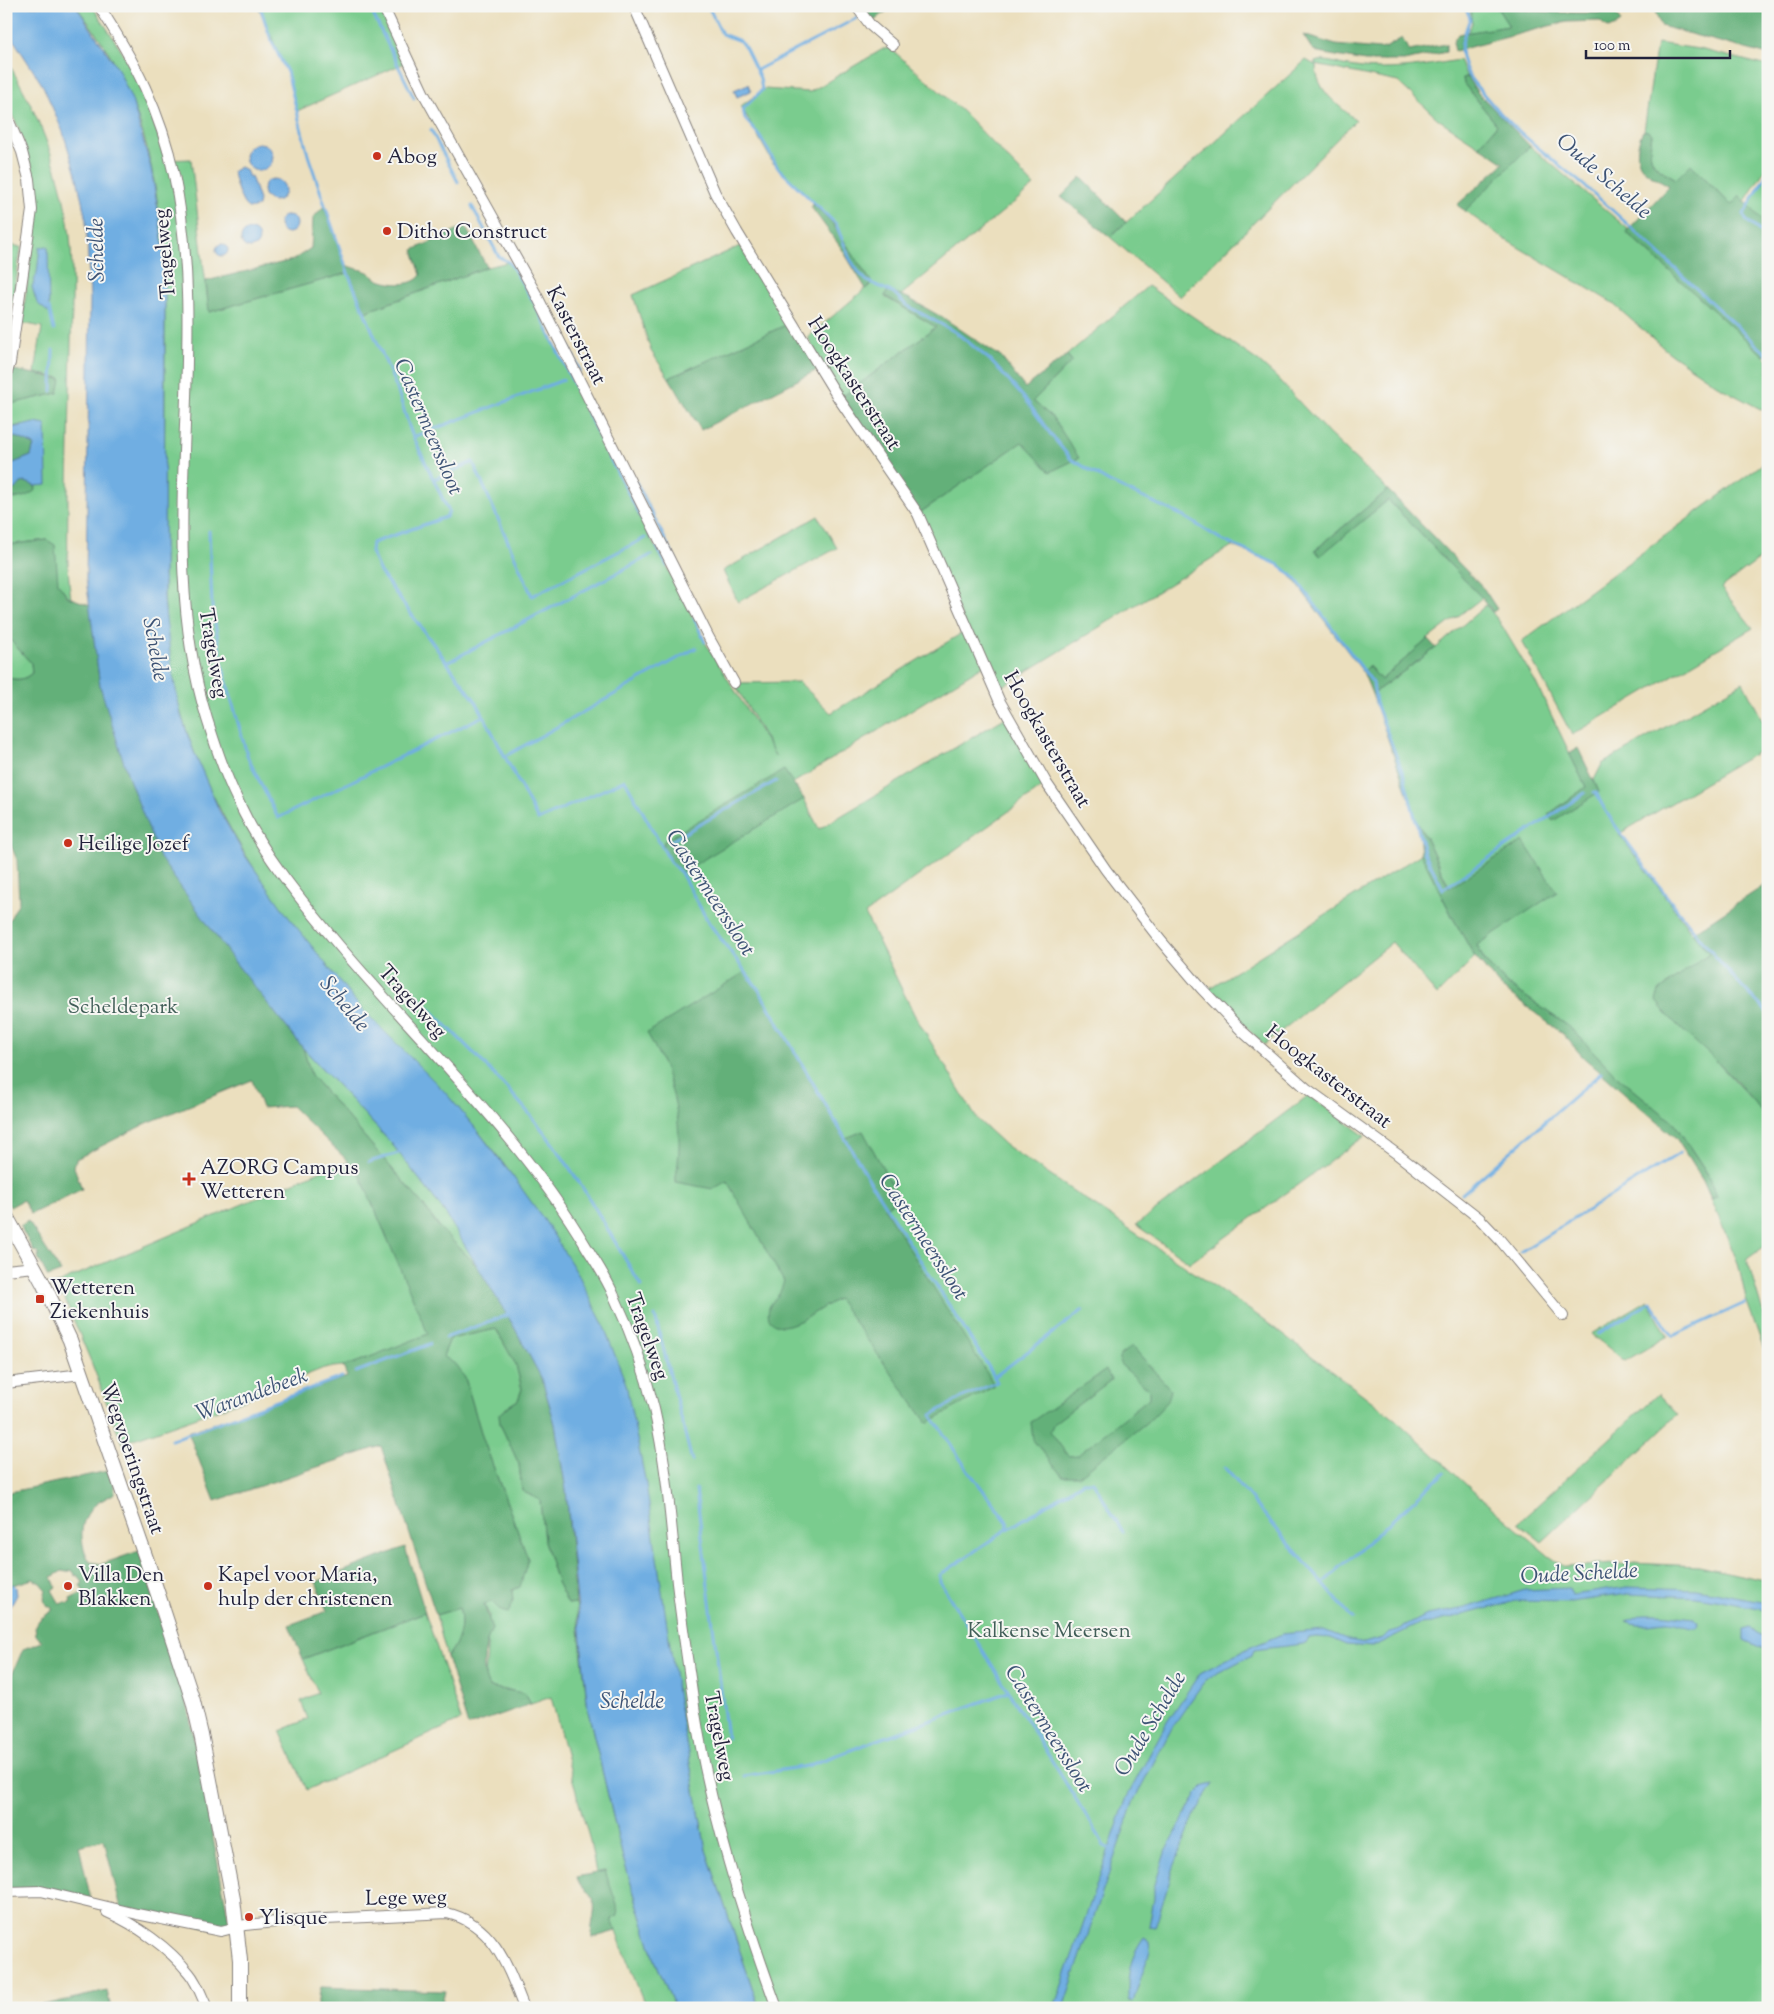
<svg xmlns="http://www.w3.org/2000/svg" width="1774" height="2014" viewBox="0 0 1774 2014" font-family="'Sorts Mill Goudy',serif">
<rect width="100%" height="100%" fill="#f6f6f2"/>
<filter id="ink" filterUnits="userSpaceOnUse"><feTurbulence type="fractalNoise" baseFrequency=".02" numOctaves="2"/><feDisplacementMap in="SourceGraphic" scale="10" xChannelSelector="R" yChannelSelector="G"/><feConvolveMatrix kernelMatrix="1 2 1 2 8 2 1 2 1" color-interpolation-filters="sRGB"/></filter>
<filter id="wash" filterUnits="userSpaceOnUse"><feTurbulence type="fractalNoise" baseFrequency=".0096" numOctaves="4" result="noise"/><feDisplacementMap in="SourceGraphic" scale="20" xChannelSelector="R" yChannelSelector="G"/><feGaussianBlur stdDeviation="1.12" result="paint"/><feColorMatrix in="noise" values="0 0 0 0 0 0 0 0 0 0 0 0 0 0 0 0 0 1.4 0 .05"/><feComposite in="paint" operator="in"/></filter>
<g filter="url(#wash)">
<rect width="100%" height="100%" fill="#ebdfbe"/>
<g fill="#7acc8e" stroke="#4e7764">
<path d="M76,6H92C104,24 117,43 128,62C145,92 156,127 165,160L191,159L209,312L348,273L365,312L487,267L509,262L535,304L609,457L650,538L679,588L705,642L776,757L734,683L799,682L831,713L967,630L918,514L1023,441L1050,472L1053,418L1033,401L1072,361L1067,355L1148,286L1258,361L1276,377L1329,434L1388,490L1315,550L1320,555L1388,500L1482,598L1428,639L1381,680L1369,666L1363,672L1291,576L1277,564L1232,546L995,691L984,665L793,783L804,799L819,829L1008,716L1047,784L865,914L914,1014L977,1119L1005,1145L1257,1315L1361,1393L1396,1420L1484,1501L1549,1556L1565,1567L1630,1563L1699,1566L1768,1581V2008H759L706,1850L678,1699L514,1178C492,1148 469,1119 444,1092C417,1063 386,1037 359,1006C286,922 215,825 182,717C161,650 164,577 164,508C165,436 165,364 165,292C163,218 152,136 118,70C107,47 91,26 76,6Z"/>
<path d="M258,6H383L409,61L297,111L287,72Z"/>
<path d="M1470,6H1496L1509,26L1467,33L1472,23Z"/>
<path d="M1657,43L1699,49L1768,66V165L1745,201L1740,196L1731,205L1691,164L1676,179C1652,164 1647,164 1652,134L1649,131H1644Z"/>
<path d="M890,48L963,112L1034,186L901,295L888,290L885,297L936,327L839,399L821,368L808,337L872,283L831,221L773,163L741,106L764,89L810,92L883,49Z"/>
<path d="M6,59C37,111 58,162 68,221C74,258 72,304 71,342C70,392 69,442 68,493C68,528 66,564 71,599L57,583L54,545L47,540L6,545V497L15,499L36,490L35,486L47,484L24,424L6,429V405L58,393L61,378L35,373L42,327L22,323L37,210C36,181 29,155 18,127C15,119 8,110 6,102C4,91 6,72 6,59Z"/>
<path d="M1306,60L1315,65V62C1324,58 1339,65 1349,66C1386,73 1423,66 1459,60L1467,77L1463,78L1464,84L1497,125L1479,146L1438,119L1398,82L1316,65C1316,91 1338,105 1356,120L1180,297L1110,237Z"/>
<path d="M1530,146L1628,229L1626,232L1768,359V413L1723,389L1667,351L1611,302L1506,240L1465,211Z"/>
<path d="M1768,175V226L1748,205Z"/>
<path d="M6,244L21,247L13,303L6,304Z"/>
<path d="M740,246L788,324L669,378L651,351L633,295Z"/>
<path d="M1768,460V553L1721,588L1753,628L1572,735L1522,641Z"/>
<path d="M818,516L837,548L738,602L723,571Z"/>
<path d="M1486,605L1499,621L1535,681L1586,787L1549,814L1599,792L1594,780L1602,764L1743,682L1768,731V746L1619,834L1692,933L1710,953L1659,991L1715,1060L1756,1104L1768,1120V1244L1747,1259L1768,1330V1374L1767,1358L1746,1299L1738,1263L1711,1199L1717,1197L1707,1173L1674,1123L1616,1076L1571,1028L1506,983L1484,960L1427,840L1418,824L1372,694L1436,648Z"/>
<path d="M6,635L31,663L32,673C24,680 17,681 6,677Z"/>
<path d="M1421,854L1453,918L1475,957L1437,995L1392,942L1264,1045L1208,989Z"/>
<path d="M303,1048L392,1144L444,1211L481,1270L439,1227L420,1201L311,1075Z"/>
<path d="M1309,1095L1365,1136L1190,1263L1136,1225Z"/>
<path d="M349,1162L361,1177L429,1334L352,1365L324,1368L226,1407L122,1443L92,1364L64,1297H58L53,1285L278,1189L322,1170Z"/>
<path d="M1648,1300L1668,1336L1625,1361L1591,1334Z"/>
<path d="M496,1329L516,1365L522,1389L518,1400L510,1405L500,1424L519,1464L522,1491L540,1500L544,1541L557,1582L568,1604L576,1603L588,1711L623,1858L655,1960L675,2008H646L611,1919L604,1871L596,1873L590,1841L579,1803L551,1697L531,1704L527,1697L510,1690H498L489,1687L485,1680L489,1615L484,1604L492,1602L501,1611L513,1603L512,1590L528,1559L483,1439L465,1378L443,1356L450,1339Z"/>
<path d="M1658,1394L1678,1415L1542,1542L1518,1523Z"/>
<path d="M459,1608C464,1627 460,1641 447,1657L436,1615Z"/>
<path d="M425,1612L461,1720L307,1790L280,1731L308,1719L301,1701L318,1693L303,1659Z"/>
</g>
<g fill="#63b079" stroke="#42695a" fill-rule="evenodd">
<path d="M876,6H893L874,21L866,12Z"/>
<path d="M1496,6C1510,6 1520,10 1534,11C1556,13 1579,13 1601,13L1597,6H1611L1621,22L1614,27L1607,28L1600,21L1567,22L1549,26L1455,51L1453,42L1458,34L1509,26Z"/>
<path d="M1653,6H1768V55L1661,26Z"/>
<path d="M1303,35L1336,45L1379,49L1385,48L1402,38L1409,51L1446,44V52L1404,61H1365L1319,53L1312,49Z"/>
<path d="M1467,77L1478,93L1530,146L1465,211L1457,205L1504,163L1479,146L1497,125L1464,84L1463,78Z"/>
<path d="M1643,131H1649L1652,134C1647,163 1652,165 1676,179L1691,164L1731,205L1740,196L1768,226V353L1764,356L1626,232L1669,186C1652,174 1634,172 1638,146C1639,141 1640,136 1643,131Z"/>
<path d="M1081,177L1126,222L1110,237L1061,197Z"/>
<path d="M813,204L831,221L872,283L866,289L842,249L811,207Z"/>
<path d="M324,206L345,265C352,268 361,269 368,272C371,274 374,277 377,279C389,285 413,287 421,275L413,250L465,226L487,267L365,312L348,273L209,312L206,281L293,260L311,248L313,218Z"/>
<path d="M888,290L908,298L945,319L1001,357L1025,388L1067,355L1072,361L1033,401L1053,418L1079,458L1050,472L1022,442L918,514L839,399L936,327L885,296Z"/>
<path d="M788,324L821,368L701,430L669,378Z"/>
<path d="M14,370L61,379L58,393L6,405V384L11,380Z"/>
<path d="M6,436L19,438L34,444L31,456L11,464L6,461Z"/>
<path d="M26,482L35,486L36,490C26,497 19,500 6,497V487L12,490L21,483Z"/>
<path d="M1388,490L1484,589L1497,609L1493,612L1482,598L1388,500L1320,556L1315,550Z"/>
<path d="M47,540L55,545L58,583L68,597L90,605L100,687L234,961L303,1048L311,1075L420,1201L439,1227L481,1270L513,1325L542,1379L555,1424L566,1490L576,1603L568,1604L557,1582L544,1541L540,1500L522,1491L519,1464L500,1424L499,1414L510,1405L518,1400L522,1389L516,1365L496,1329L450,1339L443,1356L455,1364L465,1378L483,1439L528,1559L520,1587L512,1590L513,1603L508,1613L501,1611L492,1602L484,1604L492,1629C484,1644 480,1672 489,1687L524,1693L531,1704L468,1726L447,1657C459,1642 464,1628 459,1608L436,1615L381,1446L215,1501L188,1432L347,1377L343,1366L352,1364L428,1334L361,1177L349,1162L291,1106L262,1108L252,1080L147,1123L76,1159L74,1167L82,1189L31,1214L23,1200L10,1207L6,1201V926L19,902L17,860L6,833V677C17,681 24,680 32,673L31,663L6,635V545Z"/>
<path d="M1428,639L1436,648L1372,694L1363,672L1369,666L1381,680Z"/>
<path d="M1578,748L1599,792L1553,821L1548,815L1586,787L1569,753Z"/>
<path d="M784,770L804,799L681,873L671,863L662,848L664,841Z"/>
<path d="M1418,824L1427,840L1449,888L1523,841L1557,892L1477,945L1484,960L1506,983L1571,1028L1616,1075L1674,1123L1707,1173L1717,1197L1711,1199L1703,1181L1676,1138L1583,1057L1563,1034L1502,988L1475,957L1453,918L1421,854Z"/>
<path d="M1768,883V1120C1752,1098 1733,1077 1714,1059C1694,1040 1672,1023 1656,1001L1659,991L1709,953L1692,933Z"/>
<path d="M745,972L759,990L846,1138L863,1131L899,1198L884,1208L995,1386L927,1423L838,1299C823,1306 800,1325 783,1326C777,1326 773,1322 769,1319C766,1306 772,1303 779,1294C781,1291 782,1286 784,1282L727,1181L713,1189L675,1182C686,1129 674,1079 647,1033Z"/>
<path d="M28,1221L61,1272L48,1277L38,1258L39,1256L36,1251L34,1252L20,1226Z"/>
<path d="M1132,1346L1171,1390L1168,1401L1152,1418L1079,1476H1062L1033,1440L1031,1422L1106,1370L1111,1380L1054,1423L1050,1431L1068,1456L1078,1455L1149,1398V1390L1120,1364V1355Z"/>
<path d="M112,1470L115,1493C109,1497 101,1500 95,1505C78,1520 79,1544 90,1562L102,1564L139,1551L187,1703L230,1926L211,1928L121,1908L104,1840L79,1846L91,1900L6,1888V1683L11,1677L23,1649L42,1642L36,1635L35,1626L40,1619L52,1611V1608C43,1604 43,1599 46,1590L40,1583L33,1579L6,1587V1493ZM72,1570L76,1576L78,1575L83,1583L80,1585L84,1592L70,1599L71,1602L67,1604L65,1602L60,1604L52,1590L56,1587L52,1577L62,1571L67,1572Z"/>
<path d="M405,1547L425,1612L303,1659L289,1625L327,1611L316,1582Z"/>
<path d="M605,1871L617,1905L618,1916L612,1919L616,1931L592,1938C590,1925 596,1914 594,1902C592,1890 580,1891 577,1877Z"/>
<path d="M321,1987L445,1991L441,2008H316Z"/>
<path d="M107,1991L111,2008L39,2006Z"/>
</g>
<g fill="#6faee2" stroke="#48688e">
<path d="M6,6H76L118,69L132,100L151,168L159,215L164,254L165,292L164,601L172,670L181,715L194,752L219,810L244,854L287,915L360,1007L444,1091L477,1130L514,1178L545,1221L579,1276L603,1324L626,1384L646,1484L678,1699L706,1850L759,2008H675L655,1960L623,1858L588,1711L566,1490L555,1424L542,1379L513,1325L444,1211L392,1144L303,1048L234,961L160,858L129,779L100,686L86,579L90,298L86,220L77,178L63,132L43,86L6,28Z"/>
<path d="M748,84L751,91L737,97L734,90Z"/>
<circle cx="259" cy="157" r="14"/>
<path d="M240,167L246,170L249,177L251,176L259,200L258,206C254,208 251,210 247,207C241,204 233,177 233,171Z"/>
<circle cx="274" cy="190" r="11"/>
<circle cx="288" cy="224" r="9"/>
<circle cx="250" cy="239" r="9"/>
<circle cx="222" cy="250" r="6"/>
<path d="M48,246L49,313L37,303L32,287L37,273L40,247Z"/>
<path d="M35,423L46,425L47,485L35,486L26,482L21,483L17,488L12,490L6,487V461L11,464L31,456L34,445L19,438L6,436V429Z"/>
<path d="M13,1584L16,1587L17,1595L11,1606L6,1607V1587Z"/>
<path d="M1628,1587L1697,1589L1762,1601L1768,1605V1614L1759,1608L1697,1597L1628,1594L1571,1602L1516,1601L1432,1623L1419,1624L1372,1647L1346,1645L1330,1638L1316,1637L1309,1638L1307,1642L1303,1644L1254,1650L1252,1655L1206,1679L1173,1726L1134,1800L1063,2008H1054L1127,1797L1167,1722L1200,1673L1249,1648L1282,1634L1324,1630L1349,1640L1365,1643L1383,1638L1389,1632L1398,1630L1427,1615L1461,1609L1525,1590L1569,1588L1572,1595Z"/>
<path d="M1643,1614H1659L1694,1618L1698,1624L1696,1628H1692C1683,1626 1675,1622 1665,1622C1651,1623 1640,1627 1626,1621Z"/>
<path d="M1750,1628L1768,1638V1651L1744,1640V1630Z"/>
<path d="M1214,1783L1195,1814L1174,1867L1155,1927L1149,1926L1154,1899V1888L1165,1853L1197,1793L1205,1785Z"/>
<path d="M1144,1938L1149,1941L1150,1951L1133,2001L1128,2000C1128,1974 1128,1961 1144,1938Z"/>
</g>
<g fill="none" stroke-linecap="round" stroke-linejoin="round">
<g stroke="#6faee2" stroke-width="3">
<path d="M260,6L271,40L287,72L308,155L348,273L397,389L411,432L449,512L446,517L372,543L371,552L380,572L477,703L538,820L625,780L671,863L681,873L709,923L759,990L874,1188L988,1366L997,1382L963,1397L931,1415L967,1469L1008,1523L1007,1529L940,1575V1582L1099,1836L1104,1846L1113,1850"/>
<path d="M369,6L414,98"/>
<path d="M708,6L722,34L740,41L746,49L760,78L762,90L743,109L745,119L760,136L778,168L836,224L850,259L860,274L867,281L894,293L906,305L957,333L990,360L1026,400L1052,436L1071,459L1109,482L1183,516L1222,540L1279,565L1295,578L1373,683L1376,703L1404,776L1424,852L1443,889L1585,793"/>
<path d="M1465,6L1470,18C1461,45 1456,48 1469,76C1473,83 1480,90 1486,97C1518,136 1563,166 1601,200C1658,251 1711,304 1768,355"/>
<path d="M757,70L857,18"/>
<path d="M431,130L458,182"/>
<path d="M1768,172L1744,214L1746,220L1768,238"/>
<path d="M472,206L499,257L509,262L535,304L609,457L652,538"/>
<path d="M49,308L54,330"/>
<path d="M561,331L580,371"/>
<path d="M52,391L53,350"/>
<path d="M413,437L563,380"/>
<path d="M434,479L473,462L532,596L645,538"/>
<path d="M636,482L676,561"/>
<path d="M209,531L212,606L223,669L248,758L278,818L483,716"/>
<path d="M657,547L667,566"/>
<path d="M694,618L705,642"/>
<path d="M448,662L651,555"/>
<path d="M504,757L696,648"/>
<path d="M1594,792H1596C1606,816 1624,837 1639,858C1678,913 1720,966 1768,1013"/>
<path d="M669,842L776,781"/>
<path d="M416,995C459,1039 506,1083 544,1132C581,1180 610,1234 641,1286"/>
<path d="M369,1162L402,1152"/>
<path d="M1462,1194L1601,1073"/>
<path d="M1520,1252L1680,1153"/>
<path d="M655,1316L692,1461"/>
<path d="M1598,1334L1651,1302L1673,1336L1745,1303"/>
<path d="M445,1338L510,1314"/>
<path d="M356,1372L430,1344"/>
<path d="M994,1377L1083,1310"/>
<path d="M171,1440L342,1377"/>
<path d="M1225,1468L1353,1619"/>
<path d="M696,1489L727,1738"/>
<path d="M1008,1529L1083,1482H1093L1123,1532"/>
<path d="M1323,1583L1445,1472"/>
<path d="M744,1776L807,1766L1008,1692"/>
</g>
</g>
</g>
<g filter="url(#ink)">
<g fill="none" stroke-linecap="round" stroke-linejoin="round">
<g stroke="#86807c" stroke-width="12">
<g id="street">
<path d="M99,6C134,60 161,112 174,175C212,355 152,542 207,719C216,747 225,775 238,801C261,851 296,894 331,936C417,1040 518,1131 587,1248C597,1264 607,1279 614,1296C631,1332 645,1371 654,1409C667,1466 671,1525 677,1583C682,1626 689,1670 695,1713C711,1814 742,1912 777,2008"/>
<path d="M383,6L424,94L536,294L709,638L734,683"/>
<path d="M634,6L715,193L737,232L839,399L918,514L999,700L1047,784L1106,870L1161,941L1201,988L1243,1032L1306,1088L1397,1154L1479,1218L1500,1240L1563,1316"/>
<path d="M856,6L871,26L893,45"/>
<path d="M6,114L22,152L29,179L32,210L10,363L6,375"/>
<path d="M6,1270L35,1267"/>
<path d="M6,1383L82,1374"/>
<path d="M6,1892L41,1891L137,1914L221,1931L245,1925L286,1921L447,1913C494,1924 508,1967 524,2008"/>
<path d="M107,1912C137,1925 169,1948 189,1973C197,1982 202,1997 207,2008"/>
</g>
</g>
<g stroke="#86807c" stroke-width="16">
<path id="secondary" d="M6,1216L43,1283L70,1340L149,1567L193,1701L202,1739L233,1899L240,1960V2008"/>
</g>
<use href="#street" stroke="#fff" stroke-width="10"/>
<use href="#secondary" stroke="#fff" stroke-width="14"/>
</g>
</g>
<g fill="#c8321e" stroke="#f6f6f2" stroke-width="2">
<circle cx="377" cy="156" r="5"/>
<circle cx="387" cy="231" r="5"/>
<circle cx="68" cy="843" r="5"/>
<path d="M186.5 1171.5h5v5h5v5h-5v5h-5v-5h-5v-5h5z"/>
<rect x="35" y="1294" width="10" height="10" rx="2.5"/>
<circle cx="68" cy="1586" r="5"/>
<circle cx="208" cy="1586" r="5"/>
<circle cx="249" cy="1917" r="5"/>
</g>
<g text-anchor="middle" stroke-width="4" stroke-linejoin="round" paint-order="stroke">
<g font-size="21" fill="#22223b" stroke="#f6f6f2" text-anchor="start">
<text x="387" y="163">Abog</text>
<text x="397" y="238">Ditho Construct</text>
<text x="78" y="850">Heilige Jozef</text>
<text x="200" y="1174">AZORG Campus<tspan x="200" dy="24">Wetteren</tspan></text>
<text x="50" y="1294">Wetteren<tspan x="50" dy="24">Ziekenhuis</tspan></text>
<text x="78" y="1581">Villa Den<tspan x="78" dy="24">Blakken</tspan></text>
<text x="218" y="1581">Kapel voor Maria,<tspan x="218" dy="24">hulp der christenen</tspan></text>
<text x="259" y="1924">Ylisque</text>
</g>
<g font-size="21" fill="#22223b" stroke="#f6f6f2">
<text transform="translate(164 254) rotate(-95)" y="7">Tragelweg</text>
<text transform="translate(577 335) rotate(63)" y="7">Kasterstraat</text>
<text transform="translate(855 383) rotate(57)" y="7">Hoogkasterstraat</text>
<text transform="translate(214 653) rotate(80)" y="7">Tragelweg</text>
<text transform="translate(1048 739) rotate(60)" y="7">Hoogkasterstraat</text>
<text transform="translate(413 1001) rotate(48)" y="7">Tragelweg</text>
<text transform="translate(1329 1076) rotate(38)" y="7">Hoogkasterstraat</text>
<text transform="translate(648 1336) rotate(70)" y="7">Tragelweg</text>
<text transform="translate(133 1458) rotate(71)" y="7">Wegvoeringstraat</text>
<text transform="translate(720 1736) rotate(79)" y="7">Tragelweg</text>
<text transform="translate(406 1897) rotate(-1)" y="7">Lege weg</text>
</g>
<g font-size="21" fill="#415e58" stroke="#f6f6f2">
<text x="123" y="1013">Scheldepark</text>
<text x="1049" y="1637">Kalkense Meersen</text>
</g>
<g font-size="22" font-style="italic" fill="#3d5375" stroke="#f6f6f2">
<text transform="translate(1605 175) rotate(41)" y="8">Oude Schelde</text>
<text transform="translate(95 250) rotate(-91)" y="8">Schelde</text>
<text transform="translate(430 426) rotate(67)" y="8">Castermeerssloot</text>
<text transform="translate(157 649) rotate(80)" y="8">Schelde</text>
<text transform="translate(712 892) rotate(57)" y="8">Castermeerssloot</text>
<text transform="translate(346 1003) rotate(50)" y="8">Schelde</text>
<text transform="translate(925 1236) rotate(57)" y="8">Castermeerssloot</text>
<text transform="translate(251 1393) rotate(-20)" y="8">Warandebeek</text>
<text transform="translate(1579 1572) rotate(-3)" y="8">Oude Schelde</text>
<text x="632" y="1708">Schelde</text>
<text transform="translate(1149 1723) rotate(-59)" y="8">Oude Schelde</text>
<text transform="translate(1050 1728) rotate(58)" y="8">Castermeerssloot</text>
</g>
</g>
<rect width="1774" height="2014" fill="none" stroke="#f6f6f2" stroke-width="25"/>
<path d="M1586 50v8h144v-8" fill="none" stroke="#22223b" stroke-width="2.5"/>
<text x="1594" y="50" font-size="15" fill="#22223b" stroke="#f6f6f2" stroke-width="4" paint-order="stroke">100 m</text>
</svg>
